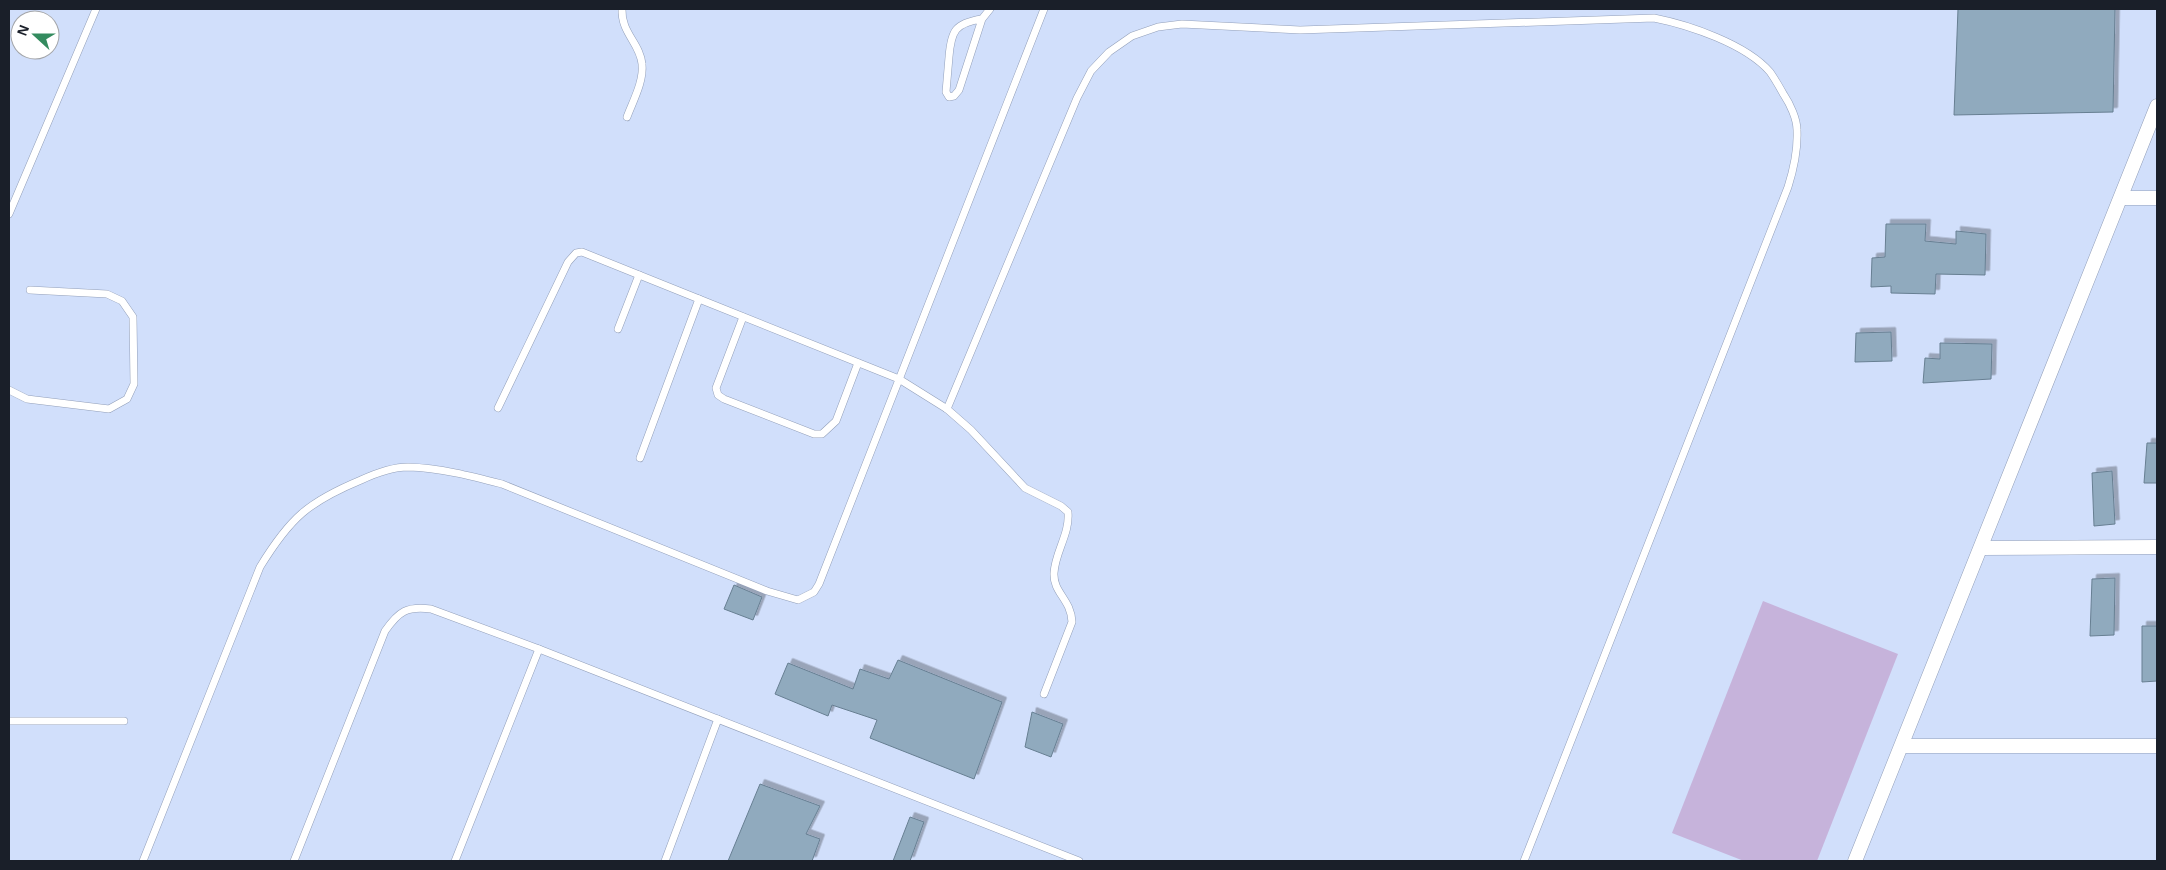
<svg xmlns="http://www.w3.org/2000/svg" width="2166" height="870" viewBox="0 0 2166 870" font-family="Helvetica,sans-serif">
<defs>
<filter id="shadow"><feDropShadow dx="4.5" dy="-4.5" stdDeviation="0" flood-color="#0004"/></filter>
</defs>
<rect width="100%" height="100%" fill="#d1dffb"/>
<path fill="#c6b3db" d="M1763,601L1898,654L1817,861H1744L1672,833Z"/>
<g fill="#90aabe" stroke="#677f92" filter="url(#shadow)">
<path d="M1958,9H2115L2113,112L1954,115Z"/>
<path d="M1886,224H1926L1925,241L1956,244V231L1986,234L1985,275L1936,274L1935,294L1891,293V286L1871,287L1872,258L1885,257Z"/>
<path d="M1891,332L1892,361L1855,362L1856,333Z"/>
<path d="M1940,343L1992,344L1991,379L1923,383L1925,358L1940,359Z"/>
<path d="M2147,443H2157V483H2144Z"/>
<path d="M2112,471L2115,524L2094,526L2092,473Z"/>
<path d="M2115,578L2114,635L2090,636L2092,579Z"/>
<path d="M734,585L762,597L753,620L724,609Z"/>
<path d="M2142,626H2157V681L2142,682Z"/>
<path d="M898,660L1002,702L974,779L870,738L877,720L832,705L828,716L775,694L788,663L853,689L860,669L889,679Z"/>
<path d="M1032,712L1063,724L1051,757L1025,747Z"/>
<path d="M760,784L820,806L806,834L820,839L812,861H728Z"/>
<path d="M910,817L924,822L910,861H893Z"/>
</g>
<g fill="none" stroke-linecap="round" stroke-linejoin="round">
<g stroke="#929fb9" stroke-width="8">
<g id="service">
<path d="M622,9C621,33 640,43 642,64C644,81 633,101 627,117"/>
<path d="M982,19C955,23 951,31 949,57C948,68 947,80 946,92L949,97L954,96L959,90L982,19L990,9"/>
<path d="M9,214L96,9"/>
<path d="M699,299L899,379L947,409L971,430L1025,488L1061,506L1068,512C1070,534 1055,552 1054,573C1053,593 1071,599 1072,622L1044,694"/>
<path d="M743,317L716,388L718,395L724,399L814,434H822L836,421L858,363"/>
<path d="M618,329L639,275"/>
<path d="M9,390L27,399L109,409L127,399L134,384L133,317L122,301L107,294L30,290"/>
<path d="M498,408L568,262L576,253L582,252L699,299L640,458"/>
<path d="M947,409L1077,98L1091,71L1109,52L1132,36L1158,27L1182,24L1300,30L1654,18C1689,25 1746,44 1770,72C1775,79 1780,88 1784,95C1790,104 1797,119 1797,130C1798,150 1794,168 1788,187L1524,861"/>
<path d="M9,721H124"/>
<path d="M143,861L260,567C290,518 308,502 361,480C374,474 393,467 408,467C440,468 471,476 502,484L767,591L798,600L814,592L819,584L1044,9"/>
<path d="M294,861L385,631C399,611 407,606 431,609L539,649L1079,861"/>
<path d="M455,861L539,649"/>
<path d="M665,861L718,719"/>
</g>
</g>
<g stroke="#929fb9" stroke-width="15">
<g id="minor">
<path d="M2121,198H2157"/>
<path d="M1981,548L2157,547"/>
<path d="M1902,746H2157"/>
<path d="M1855,861L2157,106"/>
</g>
</g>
<use href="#service" stroke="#fff" stroke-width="7"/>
<use href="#minor" stroke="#fff" stroke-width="14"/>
</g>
<rect width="2166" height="870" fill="none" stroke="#1a1f29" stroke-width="20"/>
<g transform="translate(35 35) rotate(291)"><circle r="24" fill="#ffffff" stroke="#a3a5a9"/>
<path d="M0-4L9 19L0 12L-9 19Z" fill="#348b5f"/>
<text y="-8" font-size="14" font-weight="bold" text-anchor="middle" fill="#1a1f29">N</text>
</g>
</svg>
